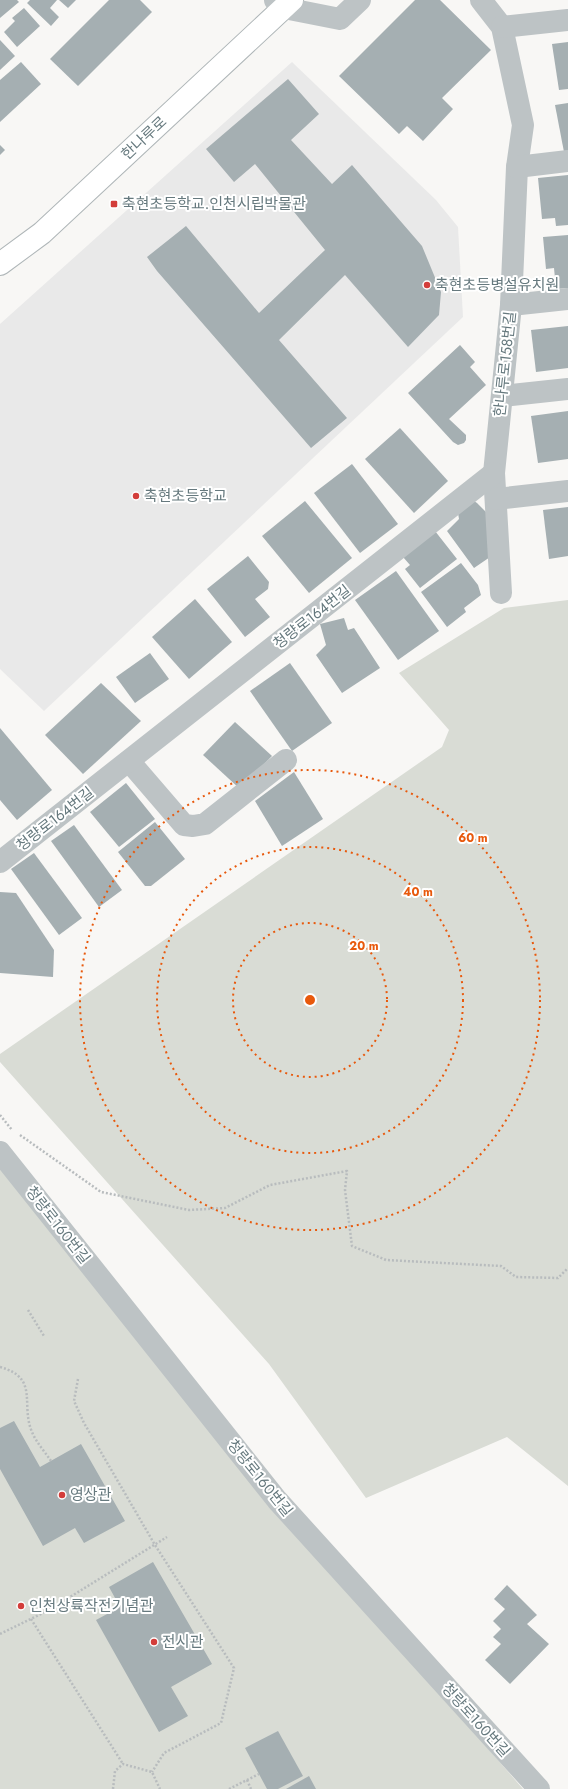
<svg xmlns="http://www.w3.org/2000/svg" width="568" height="1789" viewBox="0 0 568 1789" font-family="Jost,'Noto Sans KR',sans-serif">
<rect width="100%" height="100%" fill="#f8f7f5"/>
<path fill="#e9e9e9" d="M292,62L436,200L458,227L463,317L44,711L0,669V324Z"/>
<g fill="#d9dcd5">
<path d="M568,600V1486L507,1437L366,1498L269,1364L0,1062V1054L442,747L449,730L399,673L504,608Z"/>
<path d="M0,1167L196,1410L523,1789H0Z"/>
</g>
<g fill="#a5afb2">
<path d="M0,0H17L19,2L0,18Z"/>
<path d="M30,0H57L50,8L59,17L51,26L27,3Z"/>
<path d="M59,0H76L68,8Z"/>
<path d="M109,0H140L152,12L78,86L50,59Z"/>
<path d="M415,0H440L491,50L442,98L453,109L423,141L407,126L399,134L339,76Z"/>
<path d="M24,8L40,26L17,47L4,32L15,21L12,18Z"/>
<path d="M0,40L15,56L0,70Z"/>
<path d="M568,42V89L559,90L552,44Z"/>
<path d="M21,62L41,84L0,122V80Z"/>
<path d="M288,79L319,114L291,140L332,184L352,165L422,246L441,292L439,315L408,347L345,275L279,340L347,418L311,448L157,271L147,257L186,226L259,313L325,250L255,164L234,182L206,149Z"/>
<path d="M568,103V151L564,152L555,105Z"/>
<path d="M0,145L5,150L0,155Z"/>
<path d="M568,175V225L556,226L555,218L542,219L538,178Z"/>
<path d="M568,235V288L556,289L554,268L546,269L543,237Z"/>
<path d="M568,326V368L536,372L531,330Z"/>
<path d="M460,345L475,362L470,367L486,385L449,419L466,435V440L464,443L458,445L453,442L408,393Z"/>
<path d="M568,411V459L538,463L531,416Z"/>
<path d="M400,428L448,481L414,513L365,459Z"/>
<path d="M352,464L398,524L360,553L314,493Z"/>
<path d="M471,499L477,503L488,514L493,555L474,568L447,531L459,519L458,513Z"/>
<path d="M305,501L352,558L309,593L262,536Z"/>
<path d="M568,507V556L549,559L543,510Z"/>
<path d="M435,531L457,559L420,588L405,569L410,565L403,557Z"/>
<path d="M248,556L269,582L268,589L255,599L270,617L245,637L207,589Z"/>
<path d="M461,563L478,585L481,595L464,608L466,612L447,627L421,592Z"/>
<path d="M396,571L439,631L398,660L355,600Z"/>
<path d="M195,599L232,642L189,679L152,637Z"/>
<path d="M344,618L348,630L354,628L380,668L342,693L316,655L326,645L320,624Z"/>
<path d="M150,653L169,679L135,703L116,677Z"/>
<path d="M290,663L332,723L292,751L250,691Z"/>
<path d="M101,683L141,721L83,774L45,735Z"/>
<path d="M235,722L272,756L240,789L203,755Z"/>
<path d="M0,728L52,790L17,820L0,800Z"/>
<path d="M294,772L323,819L282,846L255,801Z"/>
<path d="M126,783L155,819L119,847L90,812Z"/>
<path d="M155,822L185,859L151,886H145L118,852Z"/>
<path d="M74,825L122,890L99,907L51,841Z"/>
<path d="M34,853L82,918L59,935L11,869Z"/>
<path d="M0,892L16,893L54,950L53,977L0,973Z"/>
<path d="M14,1421L40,1467L81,1444L125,1521L84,1543L75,1528L43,1546L0,1469V1428Z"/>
<path d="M153,1562L212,1664L171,1687L188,1716L159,1732L96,1620L120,1607L109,1587Z"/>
<path d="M507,1585L537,1615L527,1624L549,1644L510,1684L485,1660L501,1644L493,1637L501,1629L493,1621L505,1609L494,1599Z"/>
<path d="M278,1731L303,1776L278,1789H267L245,1748Z"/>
<path d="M309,1776L316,1789H286Z"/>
</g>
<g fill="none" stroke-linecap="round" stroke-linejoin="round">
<g stroke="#afb6b8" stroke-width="24">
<path id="major" d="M0,264L42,233L292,0"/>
</g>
<g stroke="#b8bcbe" stroke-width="2.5" stroke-dasharray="2 2" stroke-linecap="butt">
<path d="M0,1115L12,1130"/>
<path d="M20,1135L101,1192L189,1210L225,1208L270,1185L347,1171L345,1190L352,1246L386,1260L501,1266L516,1277L558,1278L568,1268"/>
<path d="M28,1310L44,1336"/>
<path d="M0,1367C40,1378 20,1404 32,1432C36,1442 45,1452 51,1461"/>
<path d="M78,1379L74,1401L84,1423L155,1545L234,1668L221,1723L164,1753L152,1772"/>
<path d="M31,1619L123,1764"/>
<path d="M0,1634L49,1610L167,1537"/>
<path d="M247,1780L251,1789"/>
<path d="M113,1789L115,1771L123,1764L152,1772L160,1789"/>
<path d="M229,1789L259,1774"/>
</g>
<g stroke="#bdc3c5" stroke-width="22">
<path d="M275,0L284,8L340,19L360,0"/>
<path d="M481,0L502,27L523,125L517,167L511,305L494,473L501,593"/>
<path d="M502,27L568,20"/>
<path d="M517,167L568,161"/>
<path d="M511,305L568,299"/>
<path d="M502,396L568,389"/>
<path d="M496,499L568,491"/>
<path d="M129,761L184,825L193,826L205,824L286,760"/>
<path d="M0,862L494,473"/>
<path d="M0,1152L277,1500L539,1789"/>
</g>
<use href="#major" stroke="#fff" stroke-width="22"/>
</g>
<g fill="none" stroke="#e8590c" stroke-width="2" stroke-dasharray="2 4">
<circle cx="310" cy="1000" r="77"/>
<circle cx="310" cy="1000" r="153"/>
<circle cx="310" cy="1000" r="230"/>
</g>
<g fill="#d33d3a" stroke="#fff" stroke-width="1.5">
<rect x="110" y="200" width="8" height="8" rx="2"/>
<circle cx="427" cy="285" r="4"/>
<circle cx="136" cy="496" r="4"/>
<circle cx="62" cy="1495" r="4"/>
<circle cx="21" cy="1606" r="4"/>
<circle cx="154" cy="1642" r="4"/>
</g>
<g text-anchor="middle" stroke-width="4" stroke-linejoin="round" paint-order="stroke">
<g font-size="15" fill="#66797e" stroke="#fff">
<text transform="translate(144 138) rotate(-43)" y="5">한나루로</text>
<text transform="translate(505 364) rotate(-84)" y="5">한나루로158번길</text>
<text transform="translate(312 617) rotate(-38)" y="5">청량로164번길</text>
<text transform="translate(55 819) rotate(-38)" y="5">청량로164번길</text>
<text transform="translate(58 1225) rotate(52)" y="5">청량로160번길</text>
<text transform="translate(260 1478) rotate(51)" y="5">청량로160번길</text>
<text transform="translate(476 1720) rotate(48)" y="5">청량로160번길</text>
</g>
<g font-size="15" fill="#66797e" stroke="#fff" text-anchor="start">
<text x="122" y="209">축현초등학교.인천시립박물관</text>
<text x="435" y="290">축현초등병설유치원</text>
<text x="144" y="501">축현초등학교</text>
<text x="70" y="1500">영상관</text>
<text x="29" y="1611">인천상륙작전기념관</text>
<text x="162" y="1647">전시관</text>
</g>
</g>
<circle cx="310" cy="1000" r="6" fill="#e8590c" stroke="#fff" stroke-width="2"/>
<g font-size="12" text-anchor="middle" font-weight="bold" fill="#e8590c" stroke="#fff" stroke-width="4" stroke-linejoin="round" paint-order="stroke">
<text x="473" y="842">60 m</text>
<text x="418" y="896">40 m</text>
<text x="364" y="950">20 m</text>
</g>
</svg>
